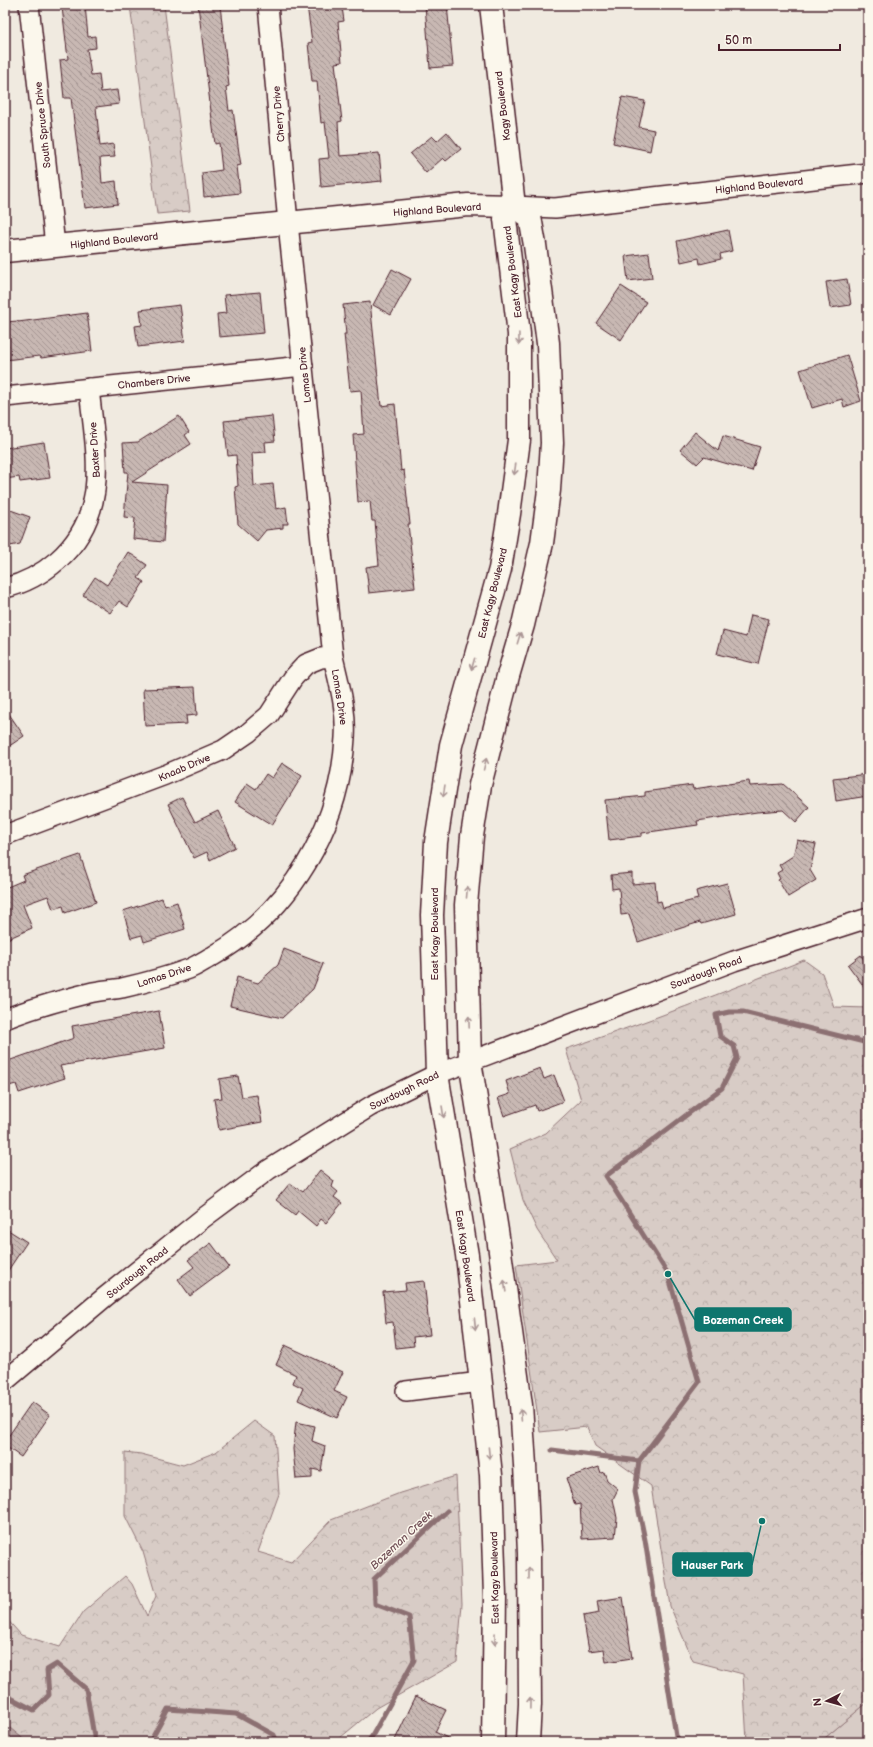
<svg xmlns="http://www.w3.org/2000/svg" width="873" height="1747" viewBox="0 0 873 1747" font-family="'Balsamiq Sans',sans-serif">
<defs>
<pattern id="forest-crowns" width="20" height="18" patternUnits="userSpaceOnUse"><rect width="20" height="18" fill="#d8ccc6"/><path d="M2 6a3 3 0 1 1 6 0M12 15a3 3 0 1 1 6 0" fill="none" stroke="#bbafaa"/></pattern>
<pattern id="water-ripples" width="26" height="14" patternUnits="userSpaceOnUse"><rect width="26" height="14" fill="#b8a4a2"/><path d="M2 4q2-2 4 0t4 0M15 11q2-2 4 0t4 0" fill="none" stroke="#988584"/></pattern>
<pattern id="building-back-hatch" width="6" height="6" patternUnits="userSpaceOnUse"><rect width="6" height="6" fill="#c8b8b3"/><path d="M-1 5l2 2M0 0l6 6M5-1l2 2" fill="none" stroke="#a49592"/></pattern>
</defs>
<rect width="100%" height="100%" fill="#f0eae0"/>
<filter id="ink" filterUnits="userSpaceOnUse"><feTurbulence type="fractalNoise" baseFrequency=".025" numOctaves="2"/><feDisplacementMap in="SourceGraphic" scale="8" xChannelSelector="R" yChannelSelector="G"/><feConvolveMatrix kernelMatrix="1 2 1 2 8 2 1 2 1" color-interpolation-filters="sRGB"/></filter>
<g filter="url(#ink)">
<path fill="#d8ccc6" stroke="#917678" d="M868,1702V1742H820Z"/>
<g fill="url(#forest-crowns)" stroke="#917678">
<path d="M130,5H164L190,211L157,214Z"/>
<path d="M804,960L822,973L834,1007L868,1008V1702L820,1742H747L743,1674L693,1661L670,1606L651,1486L595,1446L587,1427L540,1432L516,1265L557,1260L537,1230L523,1200L510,1149L546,1133L581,1100L566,1049C647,1022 725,992 804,960Z"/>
<path d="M254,1421L275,1436L279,1494L258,1552L291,1562L331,1520L400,1493L456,1476L462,1604L457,1662L376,1708L335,1742H5V1617L21,1635L60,1647L83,1612L125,1576L132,1584L147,1616L156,1596L143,1552L125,1516V1452L141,1454L183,1465L216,1452Z"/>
</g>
<path fill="url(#water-ripples)" stroke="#8c6f72" d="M5,1726L10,1728L27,1742H5Z"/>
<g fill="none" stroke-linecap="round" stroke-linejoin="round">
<g stroke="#8c6f72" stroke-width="5">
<path d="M552,1450L639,1461"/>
<path d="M5,1695L34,1710L49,1695L47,1670L57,1664L86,1689L95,1742"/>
<path d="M150,1742L168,1709L236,1714L274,1735L277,1742"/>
<path d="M367,1742L371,1738L414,1660L409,1617L375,1604L374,1579L447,1511"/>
<path d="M677,1742L645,1540L635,1492L639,1461L699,1382L668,1274L606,1176L722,1088L737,1058L734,1046L720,1036L716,1015L729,1012H743L868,1043"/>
</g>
</g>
<g fill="url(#building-back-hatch)" stroke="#4a1f2b">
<path d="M75,5H85L88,37L95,36L96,48L87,49L91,75L99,74L101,92L117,90L119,104L96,107L100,146L113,144L115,157L100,158L102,183L116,181L118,204L85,208L71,98H64L60,60L68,59L62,7Z"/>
<path d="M198,5H220L229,86L226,87L229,111L233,110L239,153L241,165L237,166L240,193L204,197L202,173L222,170L219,143L215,144Z"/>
<path d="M307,5H329V8L342,7L344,21L338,22L342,62L335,63L342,121L338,122L340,156L379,153L382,181L321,187L319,159L329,158L325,122L321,123L317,81H312L308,43L312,42Z"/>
<path d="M425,5H447L453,66L430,68Z"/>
<path d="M622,97L645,101L639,127L654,130L650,151L613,143Z"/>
<path d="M447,132L461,149L446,161L443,158L426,173L410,154L432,136L437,141Z"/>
<path d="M728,230L732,251L720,254L721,259L700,264L699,258L681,262L677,241Z"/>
<path d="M649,253L652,278L628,281L625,256Z"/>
<path d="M392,269L411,279L391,315L373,305Z"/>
<path d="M847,279L851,305L830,308L826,282Z"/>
<path d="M621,286L646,302L621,340L596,323Z"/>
<path d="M260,292L264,333L219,337L217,314L226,313L224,295Z"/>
<path d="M370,302L381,406L395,404L401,471L404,470L410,524H408L415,588L369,593L366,567L379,565L375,521H372L370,501L358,502L353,435L364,434L361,390L350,391L344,334H346L343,305Z"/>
<path d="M180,305L185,341L138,347L135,326L142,325L140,310Z"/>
<path d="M87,313L92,351L41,358L40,356L5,360V322L18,321V322Z"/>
<path d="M847,355L861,401L844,407L842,399L812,408L800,370Z"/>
<path d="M179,416L189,432L185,435L191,444L132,482L167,485L163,542L133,539L135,518L124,517L128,472H125L123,443L138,442Z"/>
<path d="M272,416L275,441L265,442L266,452L252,453L254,486L273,484L276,509L286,507L288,524H283V528L266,530L257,541L238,524L235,487L238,486L236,455L228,456L224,421Z"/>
<path d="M695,432L718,451L723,436L760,447L752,471L704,457L697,464L680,450Z"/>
<path d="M44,442L50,478L20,482L19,477L5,479V448Z"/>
<path d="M5,508L30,517L20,544L5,547Z"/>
<path d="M128,552L147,565L138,578L144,582L128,607L119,601L110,613L83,595L95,577L107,585Z"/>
<path d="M751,615L769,619L758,664L717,654L723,631L746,637Z"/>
<path d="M195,687L197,715L186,716L187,724L145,726L143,689Z"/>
<path d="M5,708L24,736L5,749Z"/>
<path d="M282,763L302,776L272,825L235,802L247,783L256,789L266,774L272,778Z"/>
<path d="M868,774V796L836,801L833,778Z"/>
<path d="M749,781L750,786L783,784L809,807L796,822L783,810L757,812L697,821L698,825L642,833V836L609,840L605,800L645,796V792L692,785L693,789Z"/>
<path d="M182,797L195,822L218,811L235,847L210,860L207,852L194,858L168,804Z"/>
<path d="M797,840L816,844L810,870L816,880L788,897L778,880L780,879L777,873L782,870L779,865L793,856Z"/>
<path d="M80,855L96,902L65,913L63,906L53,909L48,896L23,905L32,928L5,940V888L24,880L22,875Z"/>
<path d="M632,873V884L655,882L657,902L661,901L663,908L698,899L696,891L727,883L736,914L701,924L700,922L638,942L629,914L621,915L619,888L612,889L611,875Z"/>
<path d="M162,898L165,906L177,902L185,929L144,942L142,935L131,938L123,911Z"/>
<path d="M284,949L323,964L313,989L282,1018L230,1006L237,977L258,983L278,965Z"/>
<path d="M861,955L868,965V992L848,965Z"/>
<path d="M159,1011L165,1048L60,1066L65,1078L19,1093L16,1084L5,1087V1062L74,1038L72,1026Z"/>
<path d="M540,1068L544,1079L554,1075L564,1101L537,1111L535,1105L504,1116L498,1098L510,1094L506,1081Z"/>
<path d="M238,1076L242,1097L257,1095L262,1122L219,1130L214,1099L222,1098L219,1079Z"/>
<path d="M320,1170L334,1181L332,1187L338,1192L334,1197L342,1203L326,1223L321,1219L316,1226L298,1211L295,1215L276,1200L290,1183L303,1192Z"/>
<path d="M5,1228L27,1242L5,1275Z"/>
<path d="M211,1243L229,1267L190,1296L178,1279L194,1267L188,1260Z"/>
<path d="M424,1281L430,1335L413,1337L414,1346L396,1348L393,1322L386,1323L383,1292L406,1290L405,1283Z"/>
<path d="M285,1345L343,1372L334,1391L347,1397L337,1418L298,1400L303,1388L293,1383L296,1375L276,1365Z"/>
<path d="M32,1402L50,1415L21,1457L5,1446V1441Z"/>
<path d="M296,1422L315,1426L312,1441L325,1446L321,1471L312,1469V1478L296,1479L293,1449Z"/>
<path d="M599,1467L601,1473L604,1472L607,1480L618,1489L613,1499L617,1518L615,1537L582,1539L580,1504L575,1505L566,1478Z"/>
<path d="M623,1597L632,1658L606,1662L604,1649L589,1651L583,1616L599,1613L597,1601Z"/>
<path d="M416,1696L446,1710L435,1732L456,1742H394Z"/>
</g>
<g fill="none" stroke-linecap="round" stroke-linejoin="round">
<g stroke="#4a1f2b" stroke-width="22">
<g id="minor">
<path d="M29,5L55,246"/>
<path d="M514,206L555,208L868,173"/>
<path d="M5,397L303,366"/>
<path d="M5,588C26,583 42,574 58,560C112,512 95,451 89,388"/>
<path d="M5,835L165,775L223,750L248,733L269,715L293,678L306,664L321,658L333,657"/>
<path d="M5,1019C32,1008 61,1000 89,993C100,990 111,990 122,988C144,983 167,977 189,969C197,966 205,960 213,956C291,911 340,827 345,738C347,710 339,683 333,657L288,223L268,5"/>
<path d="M5,1381L105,1297L202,1219L268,1170L371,1106L437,1074L734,961L868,918"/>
<path d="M406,1391L481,1382"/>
</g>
</g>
<g stroke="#4a1f2b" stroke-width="25">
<g id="major">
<path d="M491,5L514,206"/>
<path d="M514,206L530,217L535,245L548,343L552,443L549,490L542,543L523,625L508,676L480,785L472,836L466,905L470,1061L498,1237L521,1405L525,1465L529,1553L530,1704L528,1742"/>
<path d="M5,251L468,205L514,206"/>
<path d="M493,1742L495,1596L491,1475L467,1255L437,1074L432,915L436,842L451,745L500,569L509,514L519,440V334L505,219L514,206"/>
</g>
</g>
<use href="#minor" stroke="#fbf7ec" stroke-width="19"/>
<use href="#major" stroke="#fbf7ec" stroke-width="22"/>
</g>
<defs><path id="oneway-shaft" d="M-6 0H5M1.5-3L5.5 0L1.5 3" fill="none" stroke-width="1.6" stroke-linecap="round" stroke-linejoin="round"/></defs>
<g stroke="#ab9695">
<use href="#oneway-shaft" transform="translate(519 339) rotate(89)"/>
<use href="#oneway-shaft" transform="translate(515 469) rotate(98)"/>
<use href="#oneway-shaft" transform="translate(519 638) rotate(-73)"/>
<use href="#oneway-shaft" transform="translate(473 664) rotate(106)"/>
<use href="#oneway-shaft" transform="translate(485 764) rotate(-76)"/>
<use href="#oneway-shaft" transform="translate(444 791) rotate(99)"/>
<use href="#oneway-shaft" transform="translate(467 892) rotate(-85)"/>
<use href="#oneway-shaft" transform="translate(469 1022) rotate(-92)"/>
<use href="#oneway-shaft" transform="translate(443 1112) rotate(81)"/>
<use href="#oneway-shaft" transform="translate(505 1286) rotate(-98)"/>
<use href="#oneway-shaft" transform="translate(475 1324) rotate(84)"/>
<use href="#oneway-shaft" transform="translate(521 1415) rotate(-94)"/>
<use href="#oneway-shaft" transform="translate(489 1453) rotate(84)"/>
<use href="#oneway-shaft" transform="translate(529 1573) rotate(-90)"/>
<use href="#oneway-shaft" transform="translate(495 1639) rotate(91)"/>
<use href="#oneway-shaft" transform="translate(530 1703) rotate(-89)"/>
</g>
</g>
<g text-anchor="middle" stroke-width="3" stroke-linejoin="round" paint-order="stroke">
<g font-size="10" fill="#4a1f2b" stroke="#fbf7ec">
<text transform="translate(502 106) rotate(-97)" y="4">Kagy Boulevard</text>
<text transform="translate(278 114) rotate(-95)" y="4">Cherry Drive</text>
<text transform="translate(42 125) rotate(-96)" y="4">South Spruce Drive</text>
<text transform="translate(759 185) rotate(-6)" y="4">Highland Boulevard</text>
<text transform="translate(437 209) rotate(-4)" y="4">Highland Boulevard</text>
<text transform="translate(114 240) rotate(-6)" y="4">Highland Boulevard</text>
<text transform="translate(512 272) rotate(-97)" y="4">East Kagy Boulevard</text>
<text transform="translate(304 375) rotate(-96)" y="4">Lomas Drive</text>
<text transform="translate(154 381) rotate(-6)" y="4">Chambers Drive</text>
<text transform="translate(94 450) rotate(-94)" y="4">Baxter Drive</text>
<text transform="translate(492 593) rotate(-76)" y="4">East Kagy Boulevard</text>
<text transform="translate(340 697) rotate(81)" y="4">Lomas Drive</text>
<text transform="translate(184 767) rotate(-23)" y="4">Knaab Drive</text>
<text transform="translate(434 934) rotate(-90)" y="4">East Kagy Boulevard</text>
<text transform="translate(706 972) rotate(-21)" y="4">Sourdough Road</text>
<text transform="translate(164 975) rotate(-18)" y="4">Lomas Drive</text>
<text transform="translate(404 1090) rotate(-26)" y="4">Sourdough Road</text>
<text transform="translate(466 1256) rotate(82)" y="4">East Kagy Boulevard</text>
<text transform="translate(137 1272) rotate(-39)" y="4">Sourdough Road</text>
<text transform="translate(494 1578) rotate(-91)" y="4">East Kagy Boulevard</text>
</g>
<g font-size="11" font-style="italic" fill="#704e55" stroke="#fbf7ec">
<text transform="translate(401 1540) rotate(-43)" y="4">Bozeman Creek</text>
</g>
</g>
<path fill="none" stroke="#0f766e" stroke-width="1.5" d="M668 1274L695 1320M762 1521L752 1565"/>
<g fill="#0f766e" stroke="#fbf7ec" stroke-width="1.5">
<circle cx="668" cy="1274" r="4"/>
<circle cx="762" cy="1521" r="4"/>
</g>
<g fill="#0f766e" stroke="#0f766e" stroke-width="1.5">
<rect x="695" y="1308" width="96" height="23" rx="4"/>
<rect x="673" y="1553" width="79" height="23" rx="4"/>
</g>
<g font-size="11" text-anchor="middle" font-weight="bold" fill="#fff">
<text x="743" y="1324">Bozeman Creek</text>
<text x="712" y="1569">Hauser Park</text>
</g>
<rect width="873" height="1747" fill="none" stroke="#fbf7ec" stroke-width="20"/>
<rect x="10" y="10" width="853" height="1727" fill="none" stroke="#4a1f2b" stroke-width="1.5" filter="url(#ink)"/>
<g transform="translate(827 1701) rotate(264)" stroke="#fbf7ec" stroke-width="3" paint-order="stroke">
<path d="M0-3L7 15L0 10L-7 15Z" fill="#4a1f2b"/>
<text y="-6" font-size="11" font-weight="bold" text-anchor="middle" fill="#4a1f2b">N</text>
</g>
<path d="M719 44v6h121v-6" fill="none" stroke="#4a1f2b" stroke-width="2"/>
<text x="725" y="44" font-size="12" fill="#4a1f2b" stroke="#fbf7ec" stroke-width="3" paint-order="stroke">50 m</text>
</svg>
